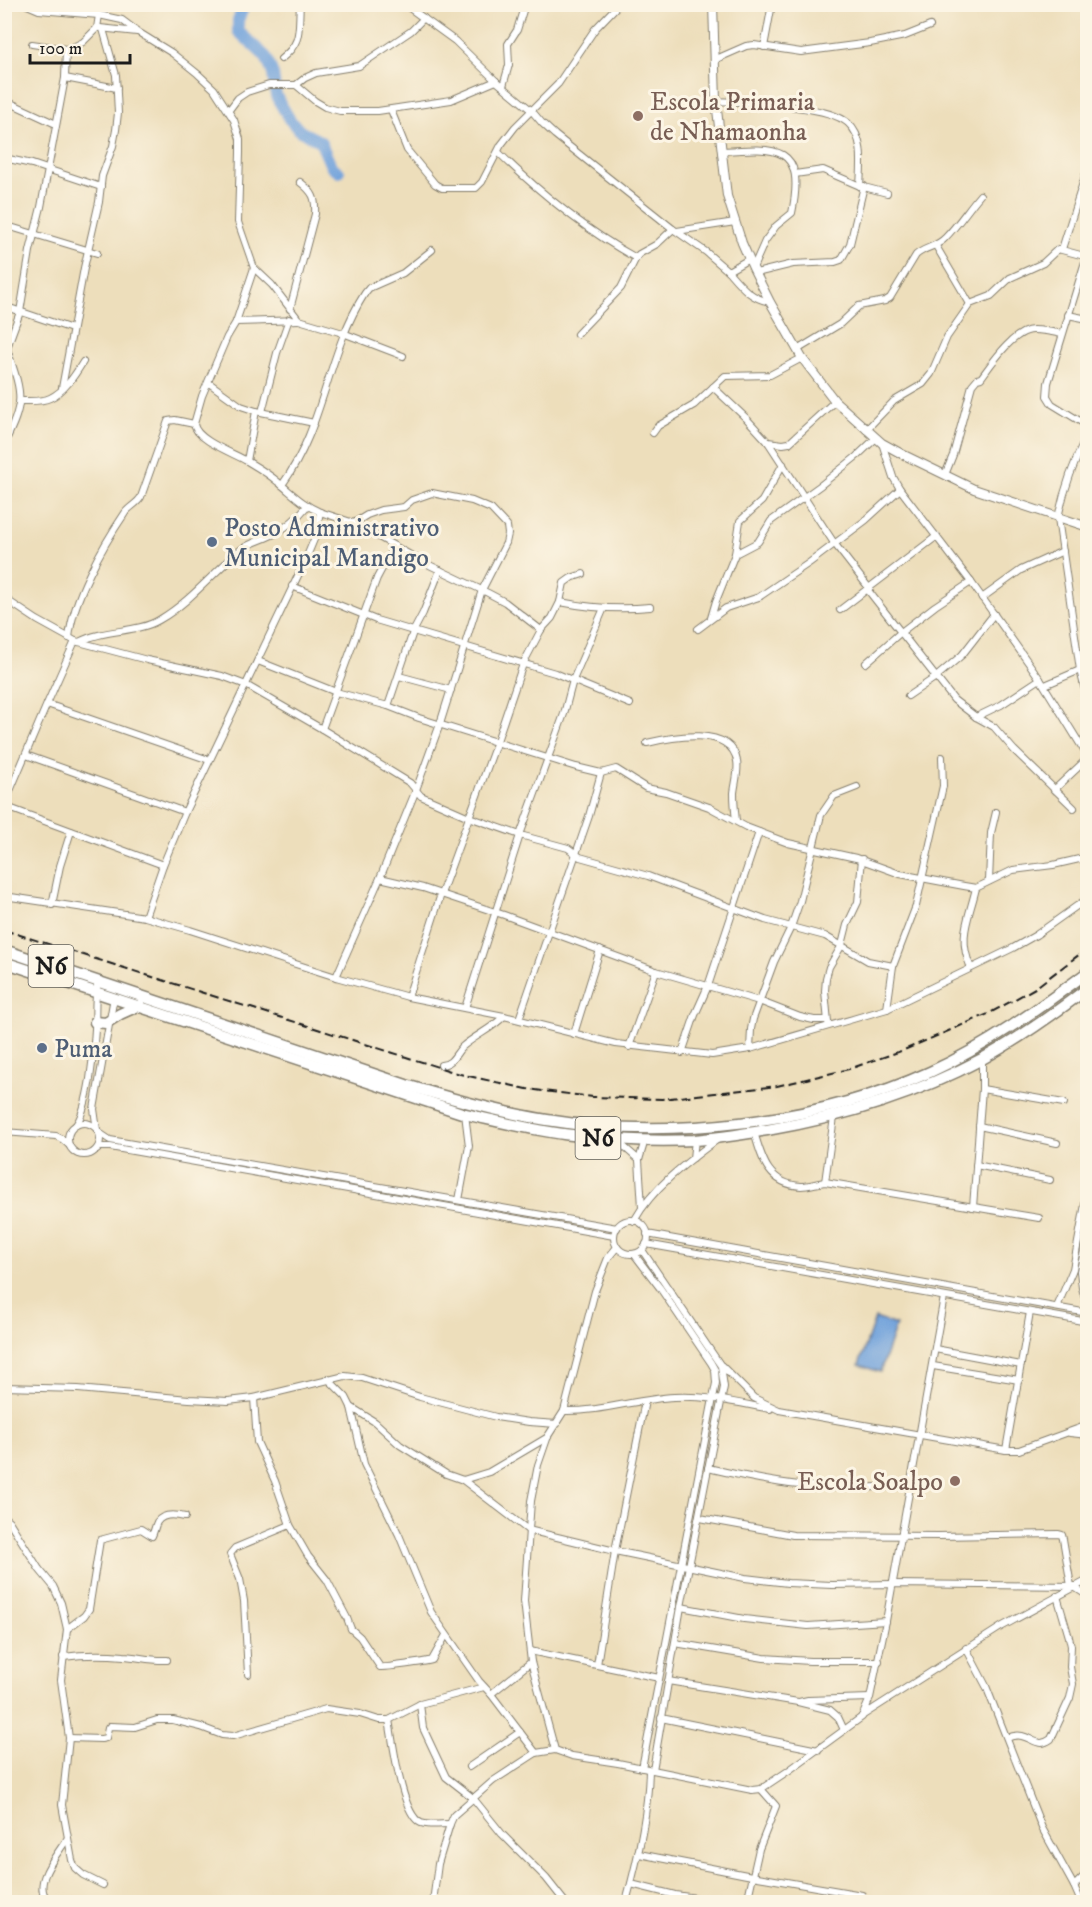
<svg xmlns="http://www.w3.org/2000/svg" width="1092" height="1907" viewBox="0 0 1092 1907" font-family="'IM FELL DW Pica',serif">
<rect width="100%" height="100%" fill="#fcf5e5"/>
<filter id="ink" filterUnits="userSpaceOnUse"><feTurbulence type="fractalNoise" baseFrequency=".0167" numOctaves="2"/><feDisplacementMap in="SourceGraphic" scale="12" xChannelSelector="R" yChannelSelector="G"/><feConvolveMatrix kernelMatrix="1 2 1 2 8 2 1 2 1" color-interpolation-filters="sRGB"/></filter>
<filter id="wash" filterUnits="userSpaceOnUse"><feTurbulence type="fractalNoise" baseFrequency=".008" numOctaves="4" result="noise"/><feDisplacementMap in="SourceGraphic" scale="24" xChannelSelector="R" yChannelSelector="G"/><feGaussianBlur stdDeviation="1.35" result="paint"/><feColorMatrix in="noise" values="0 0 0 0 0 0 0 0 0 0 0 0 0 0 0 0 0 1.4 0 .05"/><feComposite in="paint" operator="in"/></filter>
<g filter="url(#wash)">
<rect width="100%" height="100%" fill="#eddebb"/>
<path fill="#71a2db" stroke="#465f7c" stroke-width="1.5" d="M875,1318L896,1325L880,1372L859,1365Z"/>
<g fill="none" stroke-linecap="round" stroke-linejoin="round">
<path stroke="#71a2db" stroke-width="12" d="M245,4L238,20V31L266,57L273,74L276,96L290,120L300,131L320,141L331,166L339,172"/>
</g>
</g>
<g filter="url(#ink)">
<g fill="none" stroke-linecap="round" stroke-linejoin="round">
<g stroke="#847d6c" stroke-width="8">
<g id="street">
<path d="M25,4L39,10L99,15L122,20L138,32L172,53L198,74L214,89L234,120L240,139V153L238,222L254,268L236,322L227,337L202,396L194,424C196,440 233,453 247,461C257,467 269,474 278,482C292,493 303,505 320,512L315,537L305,561L185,812L163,865L145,917"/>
<path d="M404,4L455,41L496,81L531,110L542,123L555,135L673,229L706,252L728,271L749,259"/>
<path d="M100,28L137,32"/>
<path d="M32,44L66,49L73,47L83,42L97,28L99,15"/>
<path d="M764,47L772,4"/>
<path d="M281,59C303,42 298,30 300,4"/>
<path d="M714,60L746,46L754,45L801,52L870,43L905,36L930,26"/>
<path d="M65,78L117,88"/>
<path d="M296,85L305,78L316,73L359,66L411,31L424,18"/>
<path d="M503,86L509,65L508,44L517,30L525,4"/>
<path d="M4,100L56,124"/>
<path d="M716,101C746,103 826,104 848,123C865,138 861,166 860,186"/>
<path d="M229,110L238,98L247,92L269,85H296L315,101L325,107L340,111H378L451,100L496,81"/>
<path d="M391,110L407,150L435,184L442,188H476L482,182L501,145L515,127L558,84L595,29L619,4"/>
<path d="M722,151C777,147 806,145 792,213L776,226L765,241L753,268"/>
<path d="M498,152C539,192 585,230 636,258"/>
<path d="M4,158L32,164L101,187"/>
<path d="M795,174L823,170L860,186L887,193"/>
<path d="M4,225L97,253"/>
<path d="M677,231L735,222"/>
<path d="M936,246L970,304"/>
<path d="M1062,249L1088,167"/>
<path d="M1087,255L1048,383L1047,396L1052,404L1088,426"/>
<path d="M254,268L272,285L299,320L343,333L403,356"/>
<path d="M728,271C741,286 750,298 770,302"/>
<path d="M756,273L793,264L835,262L841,260L850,244L864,186"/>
<path d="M4,306L72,329"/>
<path d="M290,309L315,214C316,198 313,192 300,182"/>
<path d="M1068,315L1088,319"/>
<path d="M236,322L299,320"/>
<path d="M577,334L621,288L636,258L639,254L657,244L673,229"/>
<path d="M4,341L9,342L7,349C22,394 26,400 4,444"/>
<path d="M9,342L20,312L30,251L41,207L65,78L66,49"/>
<path d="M797,350L840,324L859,306L885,301L890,298L916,255C925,247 937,247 945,238C958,225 968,209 980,195"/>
<path d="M209,383L241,406L256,411L314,423"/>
<path d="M713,387L746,418L768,442L834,543L869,588"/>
<path d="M62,388L84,268L99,202L102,176L113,146L116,130L118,113L116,75L103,29"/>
<path d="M21,401C30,401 42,402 50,398C65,391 75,375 83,362"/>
<path d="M262,412L277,353L289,319"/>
<path d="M866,430L894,401L923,384L931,374L947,337L970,304L991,296L1010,278L1043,263L1058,249L1088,257"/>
<path d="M653,433L658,426L694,405L725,376L770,375L802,358"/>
<path d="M1088,434C1074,461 1064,489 1058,518L1080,670L1084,686L1088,687"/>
<path d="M768,442L783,444L789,443L835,401"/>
<path d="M882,443L893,477L900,489L971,582L1040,679L1088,757"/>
<path d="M247,461L256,411"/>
<path d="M945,475L953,455L972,385L977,379L981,378C992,363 1014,330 1033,330C1043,330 1053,332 1062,334"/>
<path d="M282,485C325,426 326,354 365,293L369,288L403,273L432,250"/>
<path d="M320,512L354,523L421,561L488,593L505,602L541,630"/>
<path d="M735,554L758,542L771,521L821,485L857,456L876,438"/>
<path d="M292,586L376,620L555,673L630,704"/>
<path d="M867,589L954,700L976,717L994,727L1014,750L1074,808"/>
<path d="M4,598L37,620L75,641L147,660L222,676L246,685L322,729L410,783L421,796L469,817L520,835L568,848L580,857L648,876L765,920L825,936L868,961L893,966"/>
<path d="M982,598L1021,570L1063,551"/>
<path d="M560,602C590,608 620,610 650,607"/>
<path d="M840,610L937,536"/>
<path d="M711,618L716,601L735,554L740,521L762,501L783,464"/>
<path d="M698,629L726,608L759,597L809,563L866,520L900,489"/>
<path d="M69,638C73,598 102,547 125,513C129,507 137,504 141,497L168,421L175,420L194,424"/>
<path d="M79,642C104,629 137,633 159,620C190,602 212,574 239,551C250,542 264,540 276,533C288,526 298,517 307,506"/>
<path d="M258,661L336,692L388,706L419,718L576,767L601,773L616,769L646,788L666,792L709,807L746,827L788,843L856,858L900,874L964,886L976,888L1013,870L1053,865L1088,857"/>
<path d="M866,663L900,633L935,606L971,582"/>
<path d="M399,676L451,690"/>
<path d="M1045,685L1080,670"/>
<path d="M1084,686L1088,699"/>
<path d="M908,696L936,677L962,655L994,614"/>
<path d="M47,704L209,760"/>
<path d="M388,706L413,632L423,613L440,570"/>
<path d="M976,717L1001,705L1040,679"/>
<path d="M322,729L377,578L394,546"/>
<path d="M647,743C671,737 731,725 737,761C739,771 735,783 734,793C734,803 735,812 736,821"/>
<path d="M26,755L185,812"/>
<path d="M1054,790L1088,758"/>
<path d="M4,805L47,704L75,641"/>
<path d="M4,806L163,865"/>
<path d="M380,878L423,888L504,915L656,971L759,1001L800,1017L814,1020H827"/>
<path d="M989,881L991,833L996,812"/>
<path d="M4,896L145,917L190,930L336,977L408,997L504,1016L616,1044L712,1055L750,1049L887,1009L1013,948L1036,935L1088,898"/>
<path d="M52,905L60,866L71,831"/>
<path d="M971,968C957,937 969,919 976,888"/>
<path d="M336,977L380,878L416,790L440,724L482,590L506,543L508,534L507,526L491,509L472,501L432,493L412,500L404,507L381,510L367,515L354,523"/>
<path d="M408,997L441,894L497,741L523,664L541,630L552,618L560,602L564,583L571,578L583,574"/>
<path d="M465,1008L520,835L564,714L573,680L604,608"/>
<path d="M887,1009L893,966L916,906L943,786L942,757"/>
<path d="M519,1019L589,816L601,773"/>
<path d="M828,1022L825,991L826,978L829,967L842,945L847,925L858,902L862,859"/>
<path d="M574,1034L600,950"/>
<path d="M629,1047L656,971"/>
<path d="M750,1049L751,1029L753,1019L774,962L791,927L800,901L821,815L834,796L857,787"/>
<path d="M682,1053L695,1015L708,986L759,832"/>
<path d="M441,1065C453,1064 455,1054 462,1047C476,1035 492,1029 504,1016"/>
<path d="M982,1089L1064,1103"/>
<circle cx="84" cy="1139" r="16"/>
<path d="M76,1125C89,1106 94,1053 95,1029C96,1013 94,997 98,982"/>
<path d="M979,1126L1057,1143"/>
<path d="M97,1130L94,1109L114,997"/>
<path d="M4,1132L56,1136L62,1139L69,1145"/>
<path d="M98,1132L110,1140L617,1228"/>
<path d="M754,1132C762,1159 768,1184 801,1186C808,1186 817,1183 825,1182L1039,1218"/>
<path d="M615,1139L639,1160"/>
<path d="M97,1150L100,1147H110L614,1236"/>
<path d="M693,1158L695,1140"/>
<path d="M976,1165L1050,1180"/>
<path d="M825,1182L834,1117"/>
<path d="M459,1200L469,1146L465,1114"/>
<path d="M642,1207L639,1160L645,1140"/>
<path d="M973,1207L982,1089V1059"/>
<circle cx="631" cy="1237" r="17"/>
<path d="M634,1221C653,1187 687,1162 718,1139"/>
<path d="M1088,1231L1080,1271L1082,1288L1088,1309"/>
<path d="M647,1234L1088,1313"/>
<path d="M646,1244L1088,1322"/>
<path d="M617,1247L608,1258L595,1291L564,1411L548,1436L538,1465L531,1501L524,1601L531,1662L555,1750L572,1756L618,1763L752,1790L761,1789L788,1771L862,1717L870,1698L886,1621L944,1297"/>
<path d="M642,1250L721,1366L724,1387L681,1607L653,1770"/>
<path d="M634,1254L660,1288L711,1363L715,1370L716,1383L642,1768"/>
<path d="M1057,1307L1073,1269L1088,1188"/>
<path d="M935,1349L1021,1365"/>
<path d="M722,1366L754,1398L779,1410L1006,1450H1019L1088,1425"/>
<path d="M933,1366L1019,1380"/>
<path d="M328,1379L346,1397L351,1407L364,1464L399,1535L431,1612L479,1681L491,1694L536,1753"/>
<path d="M4,1387L78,1389L189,1399L228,1401L254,1398L345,1376L362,1378L420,1397L496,1417L529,1422L557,1424"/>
<path d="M254,1398L257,1442L275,1481L290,1525L308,1556L327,1580L347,1618L351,1629L360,1637L380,1667C384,1668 426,1662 432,1660L446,1635"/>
<path d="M351,1407L375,1422L400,1445L446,1474L463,1480L489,1472L548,1437"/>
<path d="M564,1411C601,1412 637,1399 674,1397C706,1395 738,1403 770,1409"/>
<path d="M1070,1433L1088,1435"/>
<path d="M1006,1450L1030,1312"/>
<path d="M708,1468C738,1475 769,1482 799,1485C836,1489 874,1487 911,1486"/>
<path d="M463,1480L528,1530L615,1551L745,1578L788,1583L832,1585L893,1584L1075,1586"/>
<path d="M4,1517L9,1521L39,1569L53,1586L61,1603L67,1629L61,1680L69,1738L62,1805L72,1860L75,1868L83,1875L103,1885"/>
<path d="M700,1518L793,1535L939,1536L1058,1534L1062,1535L1063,1539L1071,1586"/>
<path d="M1074,1587L1088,1596"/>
<path d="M681,1607L744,1619L808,1626L886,1621"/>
<path d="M67,1629L84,1616L89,1609L100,1540L141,1529L152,1536C154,1532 155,1526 157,1522C163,1513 177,1515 185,1517"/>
<path d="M675,1643L764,1658L810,1661H879"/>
<path d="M966,1648L986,1686L1042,1828L1074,1886L1081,1902"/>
<path d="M530,1651L659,1678"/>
<path d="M63,1657C84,1654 103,1654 124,1656C139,1657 152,1661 167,1660"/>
<path d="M597,1665L615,1551L645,1401"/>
<path d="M248,1674L244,1601L240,1579L230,1554L235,1548L290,1525"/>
<path d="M668,1681L798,1702L830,1710L838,1717L844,1730"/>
<path d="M491,1694L531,1662"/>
<path d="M799,1702L808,1700L870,1698"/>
<path d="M420,1704L423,1728L446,1777L473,1798L502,1834L546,1878L565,1902"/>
<path d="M862,1716L1001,1627L1088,1580"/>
<path d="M661,1718L818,1750"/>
<path d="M389,1720C393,1741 401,1814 421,1823C429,1826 441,1824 450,1824"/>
<path d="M69,1738L101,1739L106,1738L108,1728L110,1726L135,1727L157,1720H173L201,1727L222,1735L233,1736L326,1709L360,1714L379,1720H389L420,1704L484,1687"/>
<path d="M1007,1738C1012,1736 1017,1735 1022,1736C1034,1739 1039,1748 1051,1739L1070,1698L1073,1684L1070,1667L1071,1646L1069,1637L1057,1596"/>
<path d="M469,1767L520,1732"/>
<path d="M639,1854L752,1876L862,1895"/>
<path d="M631,1884L675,1895L725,1902"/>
<path d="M1074,1886L1088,1872"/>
<path d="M50,1902C29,1886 57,1855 67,1839"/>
<path d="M433,1902L438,1864L450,1824L454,1815L493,1781L536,1753L555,1750"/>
<path d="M626,1902C638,1859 648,1815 649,1770"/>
<path d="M747,1902L759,1849L776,1806L761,1789"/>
</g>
</g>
<g stroke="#847d6c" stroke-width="10">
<path id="secondary" d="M713,4L716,101L727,196L742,243L753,268L770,302L802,358L835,401L882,443L902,454L974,489L1088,527"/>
</g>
<g stroke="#847d6c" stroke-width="13">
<g id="highway">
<path d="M4,950L406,1085C452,1099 499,1112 547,1120C668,1140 818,1123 930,1072C987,1046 1038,1009 1088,972"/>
<path d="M4,962L465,1114C501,1122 536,1131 572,1135C613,1140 654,1142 695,1140C719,1138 743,1134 767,1130C842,1117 915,1095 982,1059C1019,1039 1054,1014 1088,988"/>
<path d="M95,1022L106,1023L120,1014L140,1005"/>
</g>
</g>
<use href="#street" stroke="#fff" stroke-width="6"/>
<use href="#secondary" stroke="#fff" stroke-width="8"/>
<use href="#highway" stroke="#fff" stroke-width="10"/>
<path stroke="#1c1c1c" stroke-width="2" stroke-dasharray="9 4.5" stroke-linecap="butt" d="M4,930L460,1074L527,1089L593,1097L662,1099L777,1086L849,1069L904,1050L988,1014L1035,988L1088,948"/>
</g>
</g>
<g fill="#8d6e63" stroke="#fcf5e5" stroke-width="2">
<circle cx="638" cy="116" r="6"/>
<circle cx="955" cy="1481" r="6"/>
</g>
<g fill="#5c6f8a" stroke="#fcf5e5" stroke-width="2">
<circle cx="212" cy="542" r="6"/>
<circle cx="42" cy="1048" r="6"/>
</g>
<g text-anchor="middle" stroke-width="6" stroke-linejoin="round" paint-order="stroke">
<g fill="#fcf5e5" stroke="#5f5d58" stroke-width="1.5">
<rect x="28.5" y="945" width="45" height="42" rx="4.5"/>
<rect x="575.5" y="1117" width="45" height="42" rx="4.5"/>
</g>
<g font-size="24" font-weight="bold" fill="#1c1c1c">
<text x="51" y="974">N6</text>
<text x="598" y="1146">N6</text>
</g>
<g font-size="26" fill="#785e54" stroke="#fcf5e5" text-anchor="start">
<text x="650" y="110">Escola Primaria<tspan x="650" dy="30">de Nhamaonha</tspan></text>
<text x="943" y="1490" text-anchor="end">Escola Soalpo</text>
</g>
<g font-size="26" fill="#4e5e75" stroke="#fcf5e5" text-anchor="start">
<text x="224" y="536">Posto Administrativo<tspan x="224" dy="30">Municipal Mandigo</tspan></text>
<text x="54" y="1057">Puma</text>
</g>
</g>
<rect width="1092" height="1907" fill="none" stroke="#fcf5e5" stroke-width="24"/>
<path d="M30 54v9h100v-9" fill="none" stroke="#1c1c1c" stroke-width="3"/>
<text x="39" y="54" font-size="18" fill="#1c1c1c" stroke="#fcf5e5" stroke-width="4.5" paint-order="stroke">100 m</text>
</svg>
